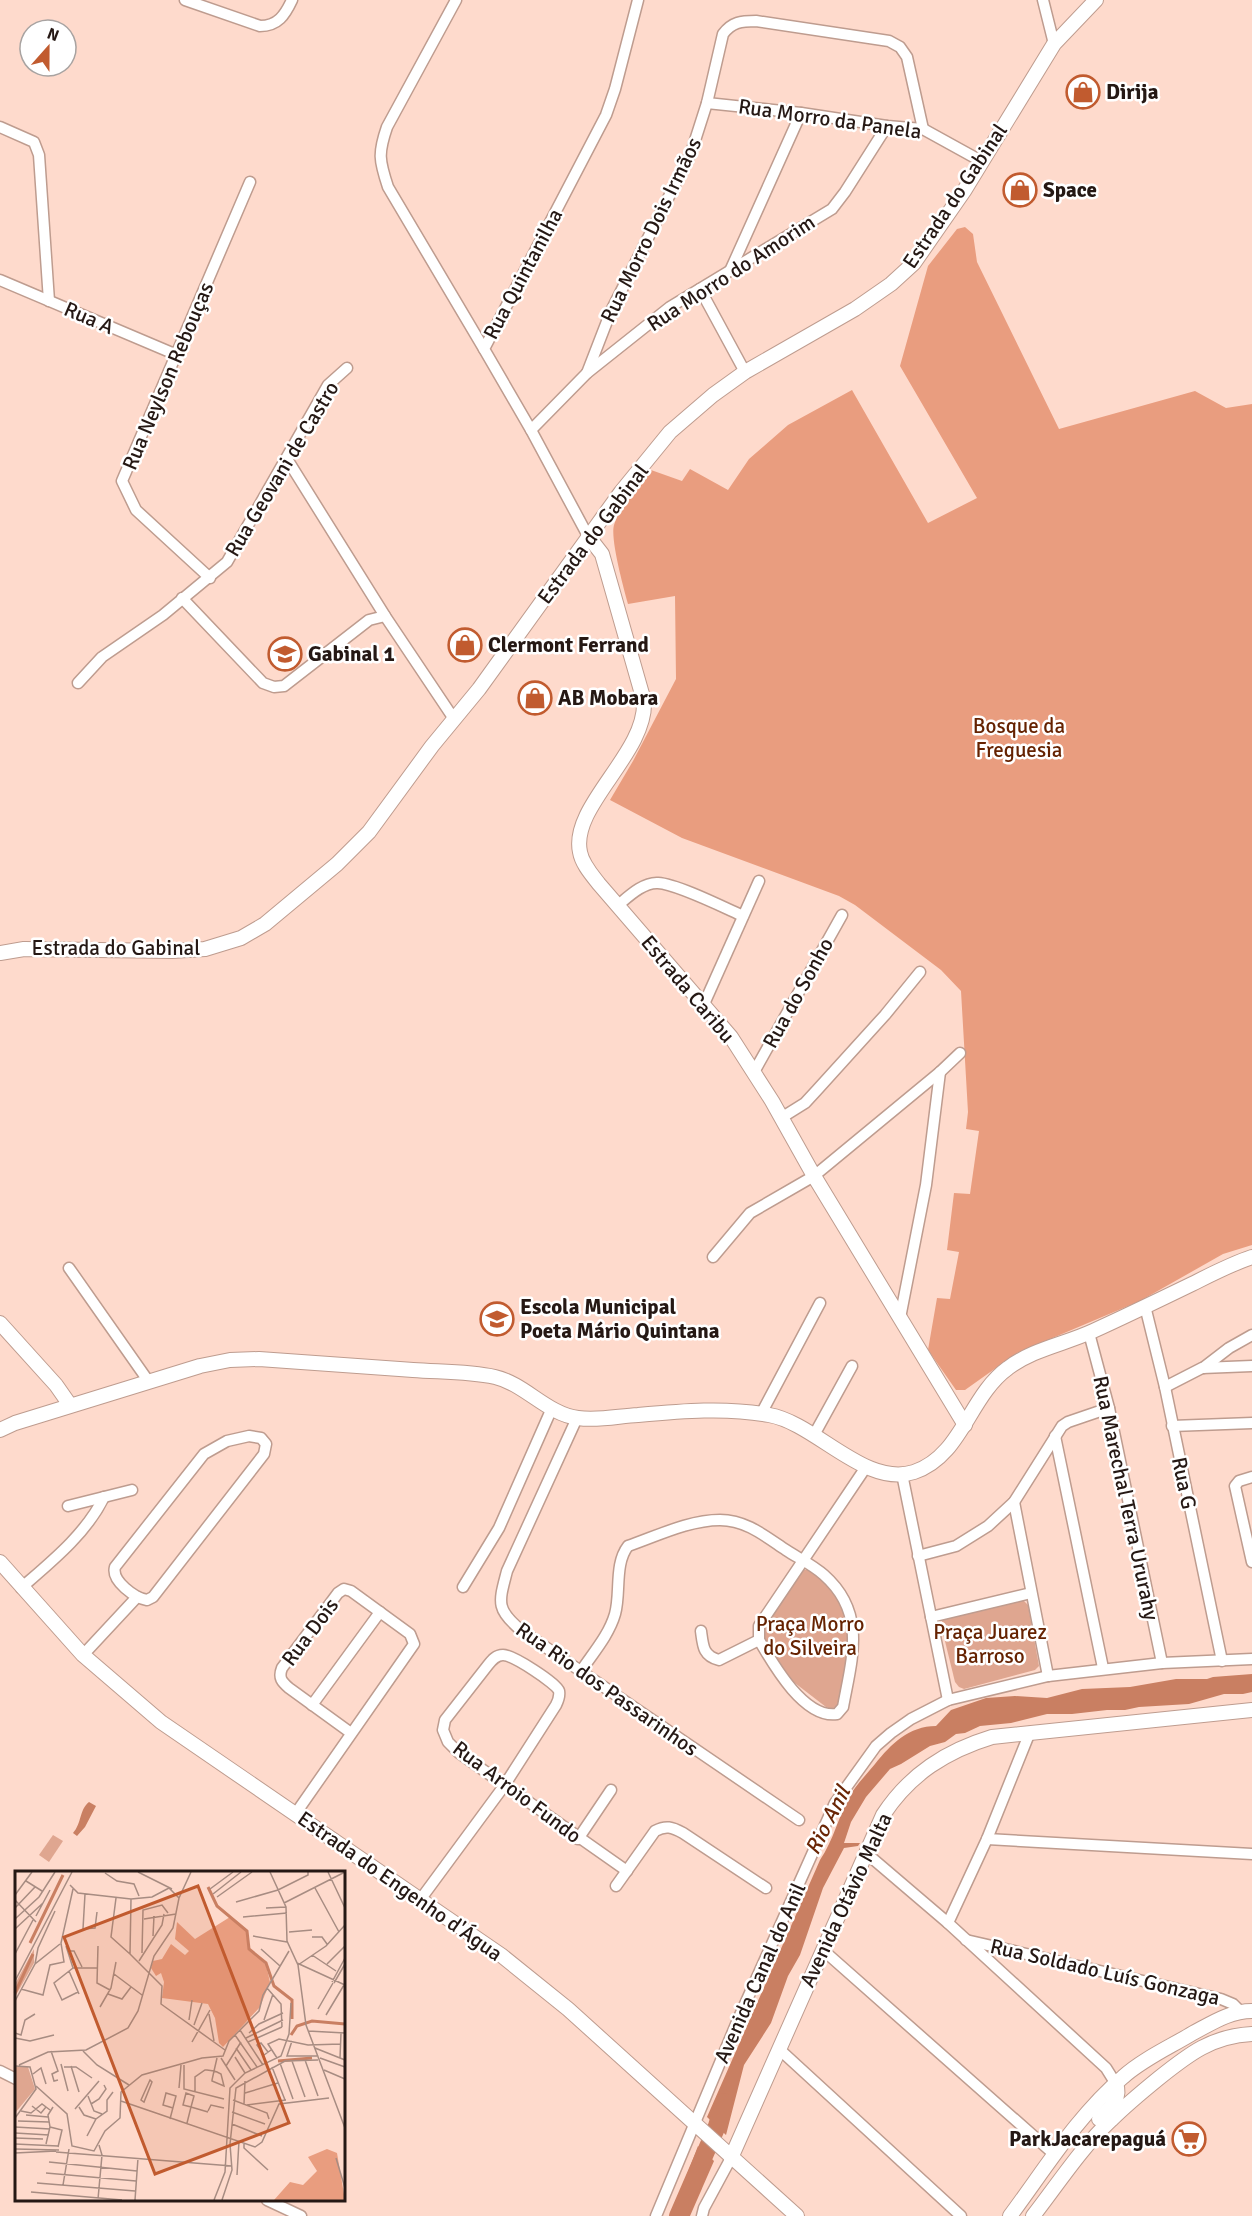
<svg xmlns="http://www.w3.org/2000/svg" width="1252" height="2216" viewBox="0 0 1252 2216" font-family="Signika,sans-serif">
<rect width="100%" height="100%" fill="#fedacc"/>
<g fill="#dfa690">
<path d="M804,1570H810L817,1572L843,1602L851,1639L840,1701L836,1707L831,1709L826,1707L791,1680L764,1641L763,1634L765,1625L799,1574Z"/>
<path d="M1020,1601H1024L1028,1605L1039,1666L1035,1670L964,1689L959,1687L955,1682L941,1625L943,1619Z"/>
<path d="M53,1835L63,1841L49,1862L39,1855Z"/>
</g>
<path fill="#e99d7f" d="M965,227L973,234L977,262L1059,429L1195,391L1226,408L1252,404V1245L1223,1254L1140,1301L1017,1353L965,1390H956L928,1350L937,1298L950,1299L959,1252L947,1250L954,1193L970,1194L979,1131L966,1129L968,1112L961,991L941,970L855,905L839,896L682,838L610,800L633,761L676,679L675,596L628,604C624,589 610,539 614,525C620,505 639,487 651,470L682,481L690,469L728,490L749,459L788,425L852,390L928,523L977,498L900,366L928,266L957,229Z"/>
<g fill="#c97f62">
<path d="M1252,1674V1692L1243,1694H1224L1189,1704L1139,1707L1125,1710H1107L1072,1714H1047L1011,1723L980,1726L965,1733L956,1734L945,1742L930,1746L901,1764L890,1769L866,1797L851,1822L844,1843H860L858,1846L844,1848L823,1888L800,1955L788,1976L771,2023L744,2065L726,2135L707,2117L820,1860C834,1839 838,1818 849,1797C856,1785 866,1775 875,1764C891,1744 909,1726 936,1726L951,1710L986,1698L1015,1696L1047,1698L1082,1689L1130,1687L1176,1679H1207L1213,1677Z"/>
<path d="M89,1802L96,1806L85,1827L77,1836L73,1833C82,1823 79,1810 89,1802Z"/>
<path d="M698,2146L714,2161L690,2216H671Z"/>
</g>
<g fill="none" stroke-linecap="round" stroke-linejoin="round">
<path stroke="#c97f62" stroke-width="18" d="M678,2216L717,2126L724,2102"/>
<g stroke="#be9c8f" stroke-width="13">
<g id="street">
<path d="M185,0L260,26C278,26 285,15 292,0"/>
<path d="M456,0L387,127C378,153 379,160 388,187L484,349"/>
<path d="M1043,0L1054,44"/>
<path d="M707,103L801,113L887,126L923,129L981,161"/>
<path d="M0,127L34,142L39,155L49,301"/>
<path d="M730,271L801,113"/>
<path d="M0,280L177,355"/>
<path d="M700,289L745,372"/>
<path d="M587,373L611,311L691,153L707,103L723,34C732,22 741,21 756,21L889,41L900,47L907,57L923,129"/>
<path d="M531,430L587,373L670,307L832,209L845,192L887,126"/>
<path d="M287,459L385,616L454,719"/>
<path d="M588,536L531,430L484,349L606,115L615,89L638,0"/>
<path d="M210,578L136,510L122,481L250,182"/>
<path d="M182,598L263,683L274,687L284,686L369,620L385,616"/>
<path d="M78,683L102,657L163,615L227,562L328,385L347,368"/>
<path d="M617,906C628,897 643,882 658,883C677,884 723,907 743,916"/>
<path d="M704,1004L759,881"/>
<path d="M754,1072L842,915"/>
<path d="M781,1118L805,1103L817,1090L885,1015L920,972"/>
<path d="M713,1257L750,1213L814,1176L940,1072L960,1053"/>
<path d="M69,1268L149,1382"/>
<path d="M1145,1306L1165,1387L1222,1661"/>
<path d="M900,1318L926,1185L940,1072"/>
<path d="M1089,1333L1109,1408L1162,1663"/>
<path d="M1203,1368L1229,1348L1252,1335"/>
<path d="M1165,1387L1202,1368L1252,1366"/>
<path d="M761,1414L820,1303"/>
<path d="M577,1418L507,1571C499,1602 495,1609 522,1631L799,1820"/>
<path d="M1172,1426L1252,1423"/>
<path d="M814,1435L852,1366"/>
<path d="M249,1436L261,1438L266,1444L264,1454L153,1597L147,1600C135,1598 111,1581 115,1567L204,1454L227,1441Z"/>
<path d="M1055,1436L1103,1668"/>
<path d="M902,1474L948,1700"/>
<path d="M1252,1477L1239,1481L1235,1486L1252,1562"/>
<path d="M1014,1502L1048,1676"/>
<path d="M68,1506L132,1490"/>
<path d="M918,1556L956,1546L988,1526L1014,1502L1062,1426L1068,1422L1109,1408"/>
<path d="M463,1587L499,1528L552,1408"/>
<path d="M21,1588C51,1562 86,1534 104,1497"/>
<path d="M931,1617L1031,1593"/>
<path d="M701,1631C703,1646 703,1656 719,1660L759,1640"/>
<path d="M83,1655L137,1597"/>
<path d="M581,1671C593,1653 609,1635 615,1614C621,1593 614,1564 628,1546C657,1536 689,1520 720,1520C746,1520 765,1536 786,1550C798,1558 813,1565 824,1575C867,1613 852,1658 843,1707L837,1714C804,1719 773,1664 759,1640V1626L866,1467"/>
<path d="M312,1705L380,1612"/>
<path d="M296,1813L414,1644L410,1634L351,1591L344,1589L338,1593L282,1668C278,1678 282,1682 289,1688L351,1733"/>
<path d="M578,1839L611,1790"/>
<path d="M987,1839L1252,1854"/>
<path d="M866,1853L948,1923L1106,2068L1116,2084"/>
<path d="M616,1886L655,1831C666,1825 672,1827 683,1833L766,1888"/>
<path d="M420,1900L504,1786L556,1705C558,1701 560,1696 559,1691C556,1683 513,1655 503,1655C496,1655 492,1660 488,1665L445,1720L443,1730L448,1742L459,1753L627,1871"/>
<path d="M948,1923L987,1839L1030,1732"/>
<path d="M966,1940L1221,1999L1233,2004L1240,2011"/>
<path d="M823,1950L1055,2155"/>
<path d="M779,2049L961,2216"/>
<path d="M0,2071L16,2079"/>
<path d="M267,2200L301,2216"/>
<path d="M656,2216L737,2022L835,1803L876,1746L891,1733L911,1719L948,1700L1048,1676L1162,1663L1252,1659"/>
<path d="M702,2216L704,2208L731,2158"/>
</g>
</g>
<g stroke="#be9c8f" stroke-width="16">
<g id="secondary">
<path d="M588,536L602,554L644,701C647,753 570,806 580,852C582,864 592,875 599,884L731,1037L772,1101L814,1176L965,1425"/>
<path d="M0,953L24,949L172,951L205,949L241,938L265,924L337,864L369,832L432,746L479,689L621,492L670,432L713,395L745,372L855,309L891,284L914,263L964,191L1054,44L1096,0"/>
<path d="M0,1323L56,1385L70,1405"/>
<path d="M0,1430L15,1423L200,1366L230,1360L259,1359C311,1363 362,1366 413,1370C440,1372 468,1371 495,1377C525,1384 547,1414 578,1418C598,1421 619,1416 638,1415C682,1411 726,1407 769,1415C816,1423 865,1488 914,1472C962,1456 969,1396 1008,1368C1033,1349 1065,1344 1093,1331C1126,1316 1159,1300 1192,1284C1212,1274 1231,1264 1252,1257"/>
<path d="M0,1562L83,1655L161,1722L501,1955L568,2009L797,2216"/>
<path d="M1099,2119C1109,2109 1122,2099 1116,2084"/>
<path d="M731,2158L883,1815C910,1774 946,1751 992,1737L1252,1710"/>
<path d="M1010,2216C1045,2169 1078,2115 1123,2077C1143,2059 1170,2047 1193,2033C1212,2023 1230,2011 1252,2011"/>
<path d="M1033,2216C1058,2184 1081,2148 1111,2120C1126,2105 1143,2091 1159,2078C1189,2054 1212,2036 1252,2034"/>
</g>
</g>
<use href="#street" stroke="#fff" stroke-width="10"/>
<use href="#secondary" stroke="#fff" stroke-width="14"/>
</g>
<defs>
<g id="shop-ring" transform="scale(1.725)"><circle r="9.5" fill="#fff" stroke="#c15b2f" stroke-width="1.5"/><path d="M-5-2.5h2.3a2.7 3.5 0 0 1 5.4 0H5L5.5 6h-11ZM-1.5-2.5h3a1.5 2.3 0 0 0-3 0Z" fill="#c15b2f"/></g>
<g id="school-ring" transform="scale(1.725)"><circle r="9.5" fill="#fff" stroke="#c15b2f" stroke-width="1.5"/><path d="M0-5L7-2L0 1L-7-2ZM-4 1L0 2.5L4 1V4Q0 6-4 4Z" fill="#c15b2f"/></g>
<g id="supermarket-ring" transform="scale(1.725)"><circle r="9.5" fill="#fff" stroke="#c15b2f" stroke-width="1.5"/><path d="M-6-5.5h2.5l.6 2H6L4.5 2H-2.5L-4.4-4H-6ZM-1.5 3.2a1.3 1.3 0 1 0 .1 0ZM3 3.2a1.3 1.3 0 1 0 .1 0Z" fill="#c15b2f"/></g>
</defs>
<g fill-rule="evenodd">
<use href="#shop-ring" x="1083" y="92"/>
<use href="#shop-ring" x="1020" y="190"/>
<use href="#shop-ring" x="465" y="645"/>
<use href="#school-ring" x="285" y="654"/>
<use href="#shop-ring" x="535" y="698"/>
<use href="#school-ring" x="497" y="1319"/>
<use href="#supermarket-ring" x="1189" y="2139"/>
</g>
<g text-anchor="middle" stroke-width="5" stroke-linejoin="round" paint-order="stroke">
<g font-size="21" font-weight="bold" fill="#251814" stroke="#fff" text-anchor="start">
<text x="1106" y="99">Dirija</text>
<text x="1043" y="197">Space</text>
<text x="488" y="652">Clermont Ferrand</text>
<text x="308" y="661">Gabinal 1</text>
<text x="558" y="705">AB Mobara</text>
<text x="520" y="1314">Escola Municipal<tspan x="520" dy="24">Poeta Mário Quintana</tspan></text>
<text x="1166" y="2146" text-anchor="end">ParkJacarepaguá</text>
</g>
<g font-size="21" fill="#251814" stroke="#fff">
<text transform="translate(830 119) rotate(8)" y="7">Rua Morro da Panela</text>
<text transform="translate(955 196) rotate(-56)" y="7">Estrada do Gabinal</text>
<text transform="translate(651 230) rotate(-64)" y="7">Rua Morro Dois Irmãos</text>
<text transform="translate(731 273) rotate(-33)" y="7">Rua Morro do Amorim</text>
<text transform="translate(523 274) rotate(-62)" y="7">Rua Quintanilha</text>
<text transform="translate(89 318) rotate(23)" y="7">Rua A</text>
<text transform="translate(168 376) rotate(-67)" y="7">Rua Neylson Rebouças</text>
<text transform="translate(282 469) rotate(-59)" y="7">Rua Geovani de Castro</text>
<text transform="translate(593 534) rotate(-53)" y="7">Estrada do Gabinal</text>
<text x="116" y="955">Estrada do Gabinal</text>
<text transform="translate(688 989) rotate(50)" y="7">Estrada Caribu</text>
<text transform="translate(798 993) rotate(-61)" y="7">Rua do Sonho</text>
<text transform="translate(1184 1483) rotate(78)" y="7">Rua G</text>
<text transform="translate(1126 1498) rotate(78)" y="7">Rua Marechal Terra Ururahy</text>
<text transform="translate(310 1632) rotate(-53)" y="7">Rua Dois</text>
<text transform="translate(607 1689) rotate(35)" y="7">Rua Rio dos Passarinhos</text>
<text transform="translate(517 1792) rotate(37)" y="7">Rua Arroio Fundo</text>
<text transform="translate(400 1886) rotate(35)" y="7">Estrada do Engenho d'Água</text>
<text transform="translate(846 1900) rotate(-65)" y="7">Avenida Otávio Malta</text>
<text transform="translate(1105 1972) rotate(13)" y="7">Rua Soldado Luís Gonzaga</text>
<text transform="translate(760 1973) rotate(-66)" y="7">Avenida Canal do Anil</text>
</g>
<g font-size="21" fill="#652201" stroke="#fff">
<text x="1019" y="733">Bosque da<tspan x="1019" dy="24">Freguesia</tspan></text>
<text x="810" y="1631">Praça Morro<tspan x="810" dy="24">do Silveira</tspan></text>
<text x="990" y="1639">Praça Juarez<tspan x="990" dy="24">Barroso</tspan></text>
</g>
<g font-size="22" font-style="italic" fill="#6a2606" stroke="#fff">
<text transform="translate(827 1820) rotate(-63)" y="8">Rio Anil</text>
</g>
</g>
<g transform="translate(15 1871)">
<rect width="330" height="330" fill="#fedacc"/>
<path d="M19,78V92L0,126V113ZM0,196H13L20,218L0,242Z" fill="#dfa690"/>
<path d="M215,46L232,61L234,78L251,94L255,111L245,136L208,176L204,172L200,147L193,133L147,127L149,111L146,102L141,105L136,97L138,90L147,88L156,73L170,84L174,80L160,68L162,51L180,68ZM312,278L322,282L330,329H259L275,311L288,314L302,300L293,286Z" fill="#e99d7f"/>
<path fill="none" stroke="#c97f62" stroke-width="3" d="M193,16L202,35L232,60L234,78L251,92L259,115L277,129V148M15,72L48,4M0,122L18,83M276,164L282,155L297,150L330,153M263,190L297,187"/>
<path fill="none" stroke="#a78c82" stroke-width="1.5" d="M123,1L157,18M255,1L271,36L272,70L283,94L291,154L330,257M313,1L330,37M90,2L102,10L119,13L124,25M11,10L27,20M55,14L63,22L116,28L137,26L154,17L164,27M300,17L324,61M195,18L218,1M70,23L68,58L80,57L82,41M198,23L226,1M0,24L17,1M202,26L237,1M101,27L96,66L115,83M116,28L115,83L147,115L146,133L210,179M0,29L21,51M221,31L263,19L293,4V1M269,32L330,1M0,37L20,16M251,37L271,36M21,45L35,19M228,46L272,42M0,48L24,26L40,1M129,48L161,43M0,58L28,32M274,61L297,59M138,65L139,45M238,65L272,71M297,66H307L312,73M51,75L58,97M83,75L82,112L95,119M246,78L265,95M53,80H59L67,96M127,82L128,39L147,34L153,42M0,83L18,49M297,84L321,100M124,90L147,54L149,43M282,92L330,114M20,93L23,77L40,40M312,93L330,75M283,94L311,75L330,54M58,97L39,112L47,129L63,121M58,97H83M54,100L64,123M99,103L127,124M0,110L57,1M317,111L330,87M319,112L330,93M252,117L266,133L267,156M6,118L28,124L35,94L49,91L46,72L58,18M93,123L107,128L116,116M0,130L20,93L45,73M85,136L96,117L101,91M303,138L318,112M194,143L199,170M311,144L329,114M174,149L177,129M249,149L258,123M179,154L187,132M225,159L248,194M293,160L330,162M0,162L6,164L10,149L20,143M234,162L244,153L268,142M220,164L242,196M0,167L15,170L39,164M231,167L268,149M277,170L272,185H302M177,171L195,139M233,171L267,156M221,177L236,199M300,177L330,189M36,180L43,200L37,203L39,210L43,209M68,180L82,194L114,214M253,181L246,172L242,174L249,184L256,179M220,186L230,202M206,187L220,209M262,187L253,173L264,168L293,174L326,173M305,187L330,196M325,187L326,162M290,189L303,225M277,190L290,226M265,192L278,228M46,193L53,220M4,194L33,181L71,179L113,157L123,140L139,85L158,57L164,27L176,1M169,194V218L209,228M0,195L15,196L21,218L0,247M56,195L64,221M211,195L226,171M49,196H61L77,207M257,196L270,229M309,199L330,208M18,203L26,197L31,213M135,209L137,211L129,231L126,229ZM21,215L52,243L57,275L79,280L90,260L105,247L106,221L127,204L187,187L208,185L214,170L244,140L248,124L274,80M164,217L166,194M180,221V206L190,199H192L199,200L202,201L206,203L209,215L197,210V209L199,200L202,187M230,222L263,212M73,225L79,240L87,243M218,229L252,242L254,248M106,230L240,276L247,271L264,233L314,227M76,233L84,228L91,218L89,214M229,233L230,210M232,234L271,229M17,235L26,242L31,236M64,236L69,244L81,248M60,238L84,210M6,240L16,242L27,233L35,239M193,240L196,234L209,237M217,241L250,253M11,244L33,246M155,248L161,225L151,222L148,234L158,237M3,250L34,251M172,252L176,236L179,225L171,222L168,234L176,236L193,241M217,253L247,265M0,256L35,258M35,256L47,259L43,276M0,262L34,264M72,265L81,248L92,240V229L98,221M0,267L28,268M0,273L43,275M31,273L35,256L33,244L38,236M229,273V277L253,299M0,278L44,279M41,281L217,295M0,282L41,280M321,287L330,317M34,291L122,300M31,302L121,310M222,304L224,270M22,312L120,320M48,314L54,278M16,321L107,329M83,328L87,284L84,274M120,329L123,287M199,329L210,301L215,217L230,202L266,185L274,163L276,132M207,329L217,299L215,273L221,217L270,190L303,189"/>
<path fill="#c15b2f" fill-opacity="0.15" stroke="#c15b2f" stroke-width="3" d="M183,15L274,252L140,303L49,66Z"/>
<rect width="330" height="330" fill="none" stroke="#251814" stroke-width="3"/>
</g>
<g transform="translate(48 48) rotate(21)"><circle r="28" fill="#ffffff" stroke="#a8a3a1" stroke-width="1.5"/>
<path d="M0-4.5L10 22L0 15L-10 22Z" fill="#c15b2f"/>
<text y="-9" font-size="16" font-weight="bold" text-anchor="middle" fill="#251814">N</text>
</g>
</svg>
